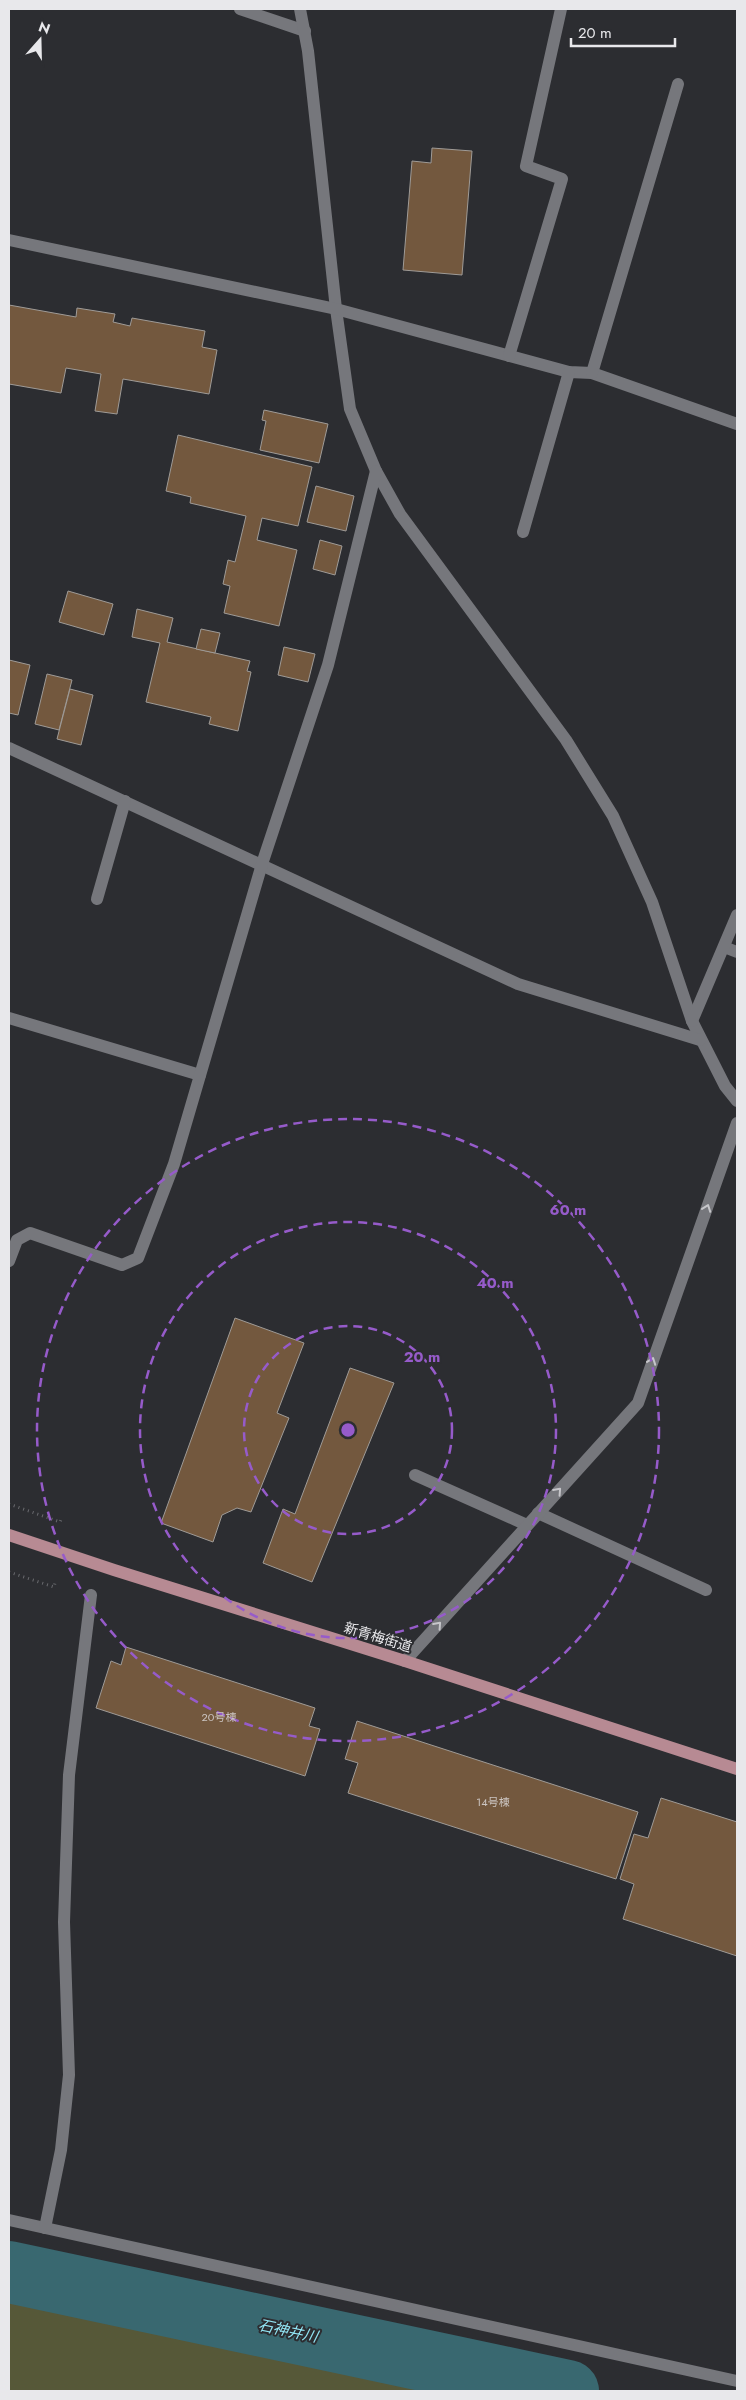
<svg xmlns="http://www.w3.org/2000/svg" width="746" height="2400" viewBox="0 0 746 2400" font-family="Jost,'Noto Sans JP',sans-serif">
<rect width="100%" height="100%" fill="#2c2d31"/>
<path fill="#565838" d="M9,2302L478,2391H9Z"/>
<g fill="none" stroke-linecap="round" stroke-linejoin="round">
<path stroke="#396870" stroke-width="62" d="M9,2272L568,2391"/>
</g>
<g fill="#73583e" stroke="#9f9b97">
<path d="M432,148L472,151L462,275L403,270L412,161L431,163Z"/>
<path d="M9,305L76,317L77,308L115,314L113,322L130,326L132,318L205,331L202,347L217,350L209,394L123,379L117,414L95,411L101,374L66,368L61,393L9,384Z"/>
<path d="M264,410L328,424L319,463L260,450L266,421L262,420Z"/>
<path d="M178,435L312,467L298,526L262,518L257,540L297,550L279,626L224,613L230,586L223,584L228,560L235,562L246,516L190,503L191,497L166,491Z"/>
<path d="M316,486L354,496L346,531L307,522Z"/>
<path d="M320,540L342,546L335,575L313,569Z"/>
<path d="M68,591L113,604L104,635L59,622Z"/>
<path d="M137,609L173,618L167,642L250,661L247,671L251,672L238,731L209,724L211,717L146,702L160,643L132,637Z"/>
<path d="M201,629L220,633L215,653L196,649Z"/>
<path d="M284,647L315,654L308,682L278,675Z"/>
<path d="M9,660L30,665L18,715L9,713Z"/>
<path d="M47,674L72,680L59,730L35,724Z"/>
<path d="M70,689L93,695L81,745L57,739Z"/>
<path d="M235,1318L304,1343L277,1413L289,1418L251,1512L237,1508L222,1515L213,1542L161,1523Z"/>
<path d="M350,1368L394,1383L312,1582L263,1563L283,1509L295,1514Z"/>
<path d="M126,1647L315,1708L309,1726L320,1729L305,1776L96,1708L111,1661L121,1665Z"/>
<path d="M357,1721L638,1812L616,1879L348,1793L358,1763L345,1759Z"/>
<path d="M661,1798L737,1822V1956L623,1919L634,1884L620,1879L634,1834L648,1838Z"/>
</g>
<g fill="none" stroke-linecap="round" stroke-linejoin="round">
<g stroke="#6a6b6f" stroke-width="3" stroke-dasharray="1 4" stroke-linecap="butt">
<path d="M9,1504L60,1522L62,1517"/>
<path d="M9,1572L54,1587L55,1583"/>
</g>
<g stroke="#76777c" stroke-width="12">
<path d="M240,9L305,31"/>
<path d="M300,9L308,51L336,309L350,409L376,471L400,514L566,740L613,816L652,902L692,1021L725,1086L737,1101"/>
<path d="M9,240L336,309L569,372L592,373L737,424"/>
<path d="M509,356L562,179L526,166L561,9"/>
<path d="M592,373L678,84"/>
<path d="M523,532L569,372"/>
<path d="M9,748L518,984L700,1040"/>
<path d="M97,899L125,801"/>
<path d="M724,947L737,952"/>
<path d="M9,1018L200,1075"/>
<path d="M692,1021L737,915"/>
<path d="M9,1261L17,1240L30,1233L122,1265L138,1258L174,1164L262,864L328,665L376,471"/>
<path d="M415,1475L527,1525"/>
<path d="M538,1513L706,1590"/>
<path d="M405,1661L638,1403L737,1123"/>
<path d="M9,2220L737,2381"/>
<path d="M45,2228L61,2150L69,2075L64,1922L69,1775L91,1595"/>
</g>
<path stroke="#b78a93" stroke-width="12" d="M9,1535L114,1570L405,1661L737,1769"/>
</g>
<defs><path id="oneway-chevron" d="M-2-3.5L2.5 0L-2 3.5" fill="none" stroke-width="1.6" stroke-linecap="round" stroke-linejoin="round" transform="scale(1.25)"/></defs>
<g stroke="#c6c6ca">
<use href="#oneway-chevron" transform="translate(707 1208) rotate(-70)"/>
<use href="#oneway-chevron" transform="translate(652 1361) rotate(-70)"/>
<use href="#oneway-chevron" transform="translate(558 1491) rotate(-48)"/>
<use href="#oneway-chevron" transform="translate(438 1625) rotate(-48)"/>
</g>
<g fill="none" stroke="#965bca" stroke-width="2.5" stroke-dasharray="9 6">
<circle cx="348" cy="1430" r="104"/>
<circle cx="348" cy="1430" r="208"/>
<circle cx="348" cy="1430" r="311"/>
</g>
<g text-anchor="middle" stroke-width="4" stroke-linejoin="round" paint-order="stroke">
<g font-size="11" fill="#cbc4c0">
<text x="219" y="1721">20号棟</text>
<text x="493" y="1806">14号棟</text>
</g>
<g font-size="14" fill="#e8e8eb" stroke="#2c2d31">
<text transform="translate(378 1637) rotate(17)" y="5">新青梅街道</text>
</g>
<g font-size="15" font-style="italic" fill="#92e5f4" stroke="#2c2d31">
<text transform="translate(288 2331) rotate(12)" y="5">石神井川</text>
</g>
</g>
<circle cx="348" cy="1430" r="8" fill="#965bca" stroke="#2c2d31" stroke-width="2.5"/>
<g font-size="15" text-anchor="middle" font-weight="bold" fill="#965bca" stroke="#2c2d31" stroke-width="4" stroke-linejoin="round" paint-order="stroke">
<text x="568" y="1215">60 m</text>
<text x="495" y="1288">40 m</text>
<text x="422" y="1362">20 m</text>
</g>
<rect width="746" height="2400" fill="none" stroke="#e8e8eb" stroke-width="20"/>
<g transform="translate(40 40) rotate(20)" stroke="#2c2d31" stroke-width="4" paint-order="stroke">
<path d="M0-4L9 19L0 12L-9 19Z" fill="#e8e8eb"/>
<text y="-8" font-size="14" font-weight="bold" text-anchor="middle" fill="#e8e8eb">N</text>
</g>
<path d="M571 38v8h104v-8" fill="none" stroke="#e8e8eb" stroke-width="2.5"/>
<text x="578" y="38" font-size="15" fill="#e8e8eb" stroke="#2c2d31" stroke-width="4" paint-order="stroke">20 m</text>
</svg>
